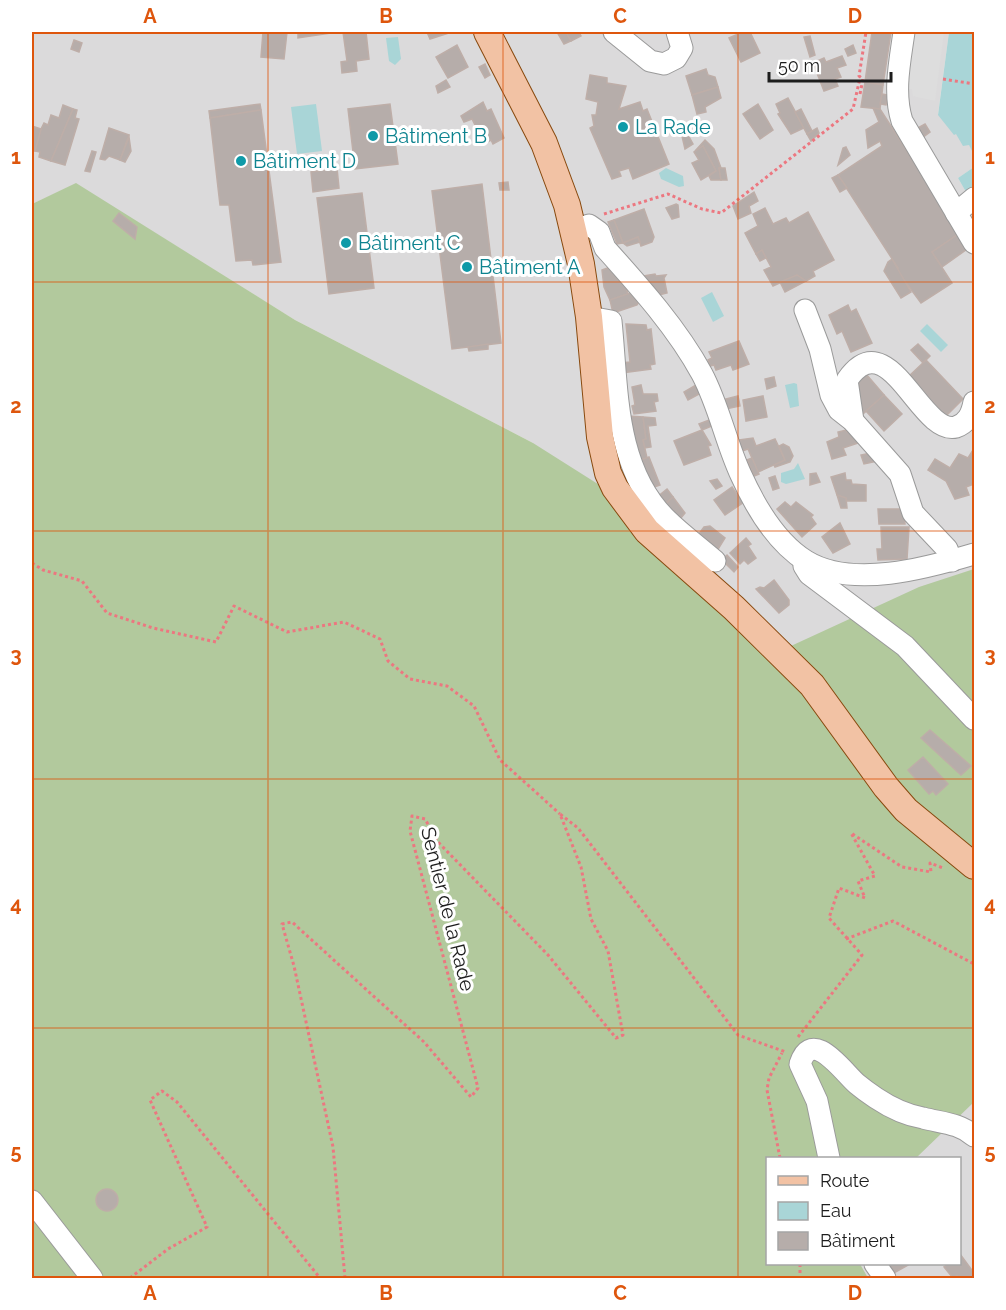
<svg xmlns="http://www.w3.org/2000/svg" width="1006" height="1310" viewBox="0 0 1006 1310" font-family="Raleway,sans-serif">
<rect width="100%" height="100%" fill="#ede9e4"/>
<path fill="#dbdadb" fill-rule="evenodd" d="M32,32H949L938,114L969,144L974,155V167L958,178L974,206V1278H32L533,443L295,320L76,184L32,204ZM768,1158H960V1264H768Z"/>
<path fill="#b2c99d" d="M76,183L295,320L533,443L601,486L643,542L767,657L919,587L974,569V1102L916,1158H768V1264H860L868,1278H32V204Z"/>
<path fill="#ddd" d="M914,32H944L935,101L913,96L912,89H906Z"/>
<g fill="#a9d5d7">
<path d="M949,32H974V155L969,145L963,146L956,134L954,135L938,115Z"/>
<path d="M398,37L401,59L395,65L389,61L386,38Z"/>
<path d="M316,104L322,151L297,154L291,107Z"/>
<path d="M974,167V206L958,178Z"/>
<path d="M666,168L683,176L684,186L679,187L661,179L659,173Z"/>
<path d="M712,292L724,316L713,322L701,298Z"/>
<path d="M927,324L948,345L941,352L920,331Z"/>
<path d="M794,383L797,384L799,406L790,408L785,385Z"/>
<path d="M798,463L805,479L786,484L781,482V473L794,469Z"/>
</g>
<g fill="#b6adaa" stroke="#beaea8" stroke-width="1.5">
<path d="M263,32H287L284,59L261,57Z"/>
<path d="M298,32H330L331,33L298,38Z"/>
<path d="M343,32H366L369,59L356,61L357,71L342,73L341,62L347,61Z"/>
<path d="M427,32H449V33L430,39Z"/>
<path d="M557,32H566L571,41L564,44Z"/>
<path d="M566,32H579L581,36L571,41Z"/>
<path d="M743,32H750L760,53L741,62L729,38Z"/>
<path d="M872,32H891L883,85L865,82Z"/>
<path d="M810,36L815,55L810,57L804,37Z"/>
<path d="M74,40L82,43L79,52L71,49Z"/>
<path d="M457,45L468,67L448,78L436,57Z"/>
<path d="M853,45L856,53L848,56L845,49Z"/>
<path d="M842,56L846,65L837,68L841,77L835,79L838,86L824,91L813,63L824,58L826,62Z"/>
<path d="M485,64L490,75L485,78L479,67Z"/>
<path d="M706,69L708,75L715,77L718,87L692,95L686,76Z"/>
<path d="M590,75L607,78V83L626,86L619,109L640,102L643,111L647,109L669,164L633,179L629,168L619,171L621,176L612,179L590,128L594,126L592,115H596L598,102L586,99Z"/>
<path d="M446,80L450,87L438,93L436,86Z"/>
<path d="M865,82L883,85L880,109L861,107Z"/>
<path d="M718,87L721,98L705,107L706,112L697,114L692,95Z"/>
<path d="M882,94L888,95L886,105L880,104Z"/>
<path d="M788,98L804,128L791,134L778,114L780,113L776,104Z"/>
<path d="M483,102L487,111L491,109L504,138L493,144L491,140L486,143L482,139L472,119L464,122L461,116Z"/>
<path d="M260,104L261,110L210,118L209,111Z"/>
<path d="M390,104L398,164L355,169L348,109Z"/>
<path d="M758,104L773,130L760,139L743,114Z"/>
<path d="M63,105L73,109L51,161L39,157L40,152L35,151L41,129L44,123L48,125L51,115L59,118Z"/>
<path d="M873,108L880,109L960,233L932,252L952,283L921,303L896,269L898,268L838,175L882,146L880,141L868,148L866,130L879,122Z"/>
<path d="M73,109L77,110L75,118L79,119L65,165L51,161Z"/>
<path d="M801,109L812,131L807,134L795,112Z"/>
<path d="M261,110L281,262L253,265L252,260L236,261L229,205H220L210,118Z"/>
<path d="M925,124L930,132L922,138L916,129Z"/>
<path d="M32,126L41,129L35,151L32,150Z"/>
<path d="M109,128L129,135L120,160L109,156L105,160L100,159Z"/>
<path d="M817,128L819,133L811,141L807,134Z"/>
<path d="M687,133L693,144L685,149L682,136Z"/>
<path d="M129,137L131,151L125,162L120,160Z"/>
<path d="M705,140L714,149L721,168H719L721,180H711L709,176L716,171L703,146L695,151Z"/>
<path d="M703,146L716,171L701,180L692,163L699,160L694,152Z"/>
<path d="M846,147L850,155L838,165L843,148Z"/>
<path d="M92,151L96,152L90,172L85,171Z"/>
<path d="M322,158V163L310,165V159Z"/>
<path d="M337,168L339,188L313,192L311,172Z"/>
<path d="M719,168H725L727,180H721Z"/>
<path d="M838,175L847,188L840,192L832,178Z"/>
<path d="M508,182L509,190H500L499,183Z"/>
<path d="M482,184L501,343L452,349L432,191Z"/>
<path d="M754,192L758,201L749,206L751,213L738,219L733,206Z"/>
<path d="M362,193L374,288L329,294L317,198Z"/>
<path d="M676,204L678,205L679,217L672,219L666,208Z"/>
<path d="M765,208L773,224L786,218L789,223L808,212L834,260L813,271L815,276L806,281L797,275L773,286L764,270L771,267L762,250L756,254L745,233L758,226L753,214Z"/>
<path d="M644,209L654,237L652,242L641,246L638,237L623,243L614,220Z"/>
<path d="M119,213L137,227L135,239L113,221Z"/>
<path d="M614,220L623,243L617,244L608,222Z"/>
<path d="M960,233L970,247L942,267L932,252Z"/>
<path d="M638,237L640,242L627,246L623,243Z"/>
<path d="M762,250L766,258L760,261L756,254Z"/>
<path d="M892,259L911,292L901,298L884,271L888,262Z"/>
<path d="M613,266L624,280L628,294L610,300L604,287L602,270Z"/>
<path d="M655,274L656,276L666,275L664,278L667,293L659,295L643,276Z"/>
<path d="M797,275L806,281L785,292L780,282Z"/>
<path d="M633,292L640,300L637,305L613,313L610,300Z"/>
<path d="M848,305L851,312L856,309L872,343L851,352L842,331L837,334L829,315Z"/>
<path d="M626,324L646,325L647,330L651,329L655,364L650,365L651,369L622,373L621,363L630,362Z"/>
<path d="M739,341L749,364L733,370L731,365L716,370L714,365L710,366L708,360L712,358L709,352Z"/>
<path d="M488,344V349L469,351L468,347Z"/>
<path d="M918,344L930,356L923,363L911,350Z"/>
<path d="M926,360L963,399L945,417L907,378Z"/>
<path d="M866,374L884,395L863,414L858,409L862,406L858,401L861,398L852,388Z"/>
<path d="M774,377L776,386L767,389L765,379Z"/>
<path d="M641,385L643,394H657L658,401L654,402L656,411L634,414L632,406L635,405L632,387Z"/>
<path d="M696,385L701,393L688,400L684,392Z"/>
<path d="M884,395L902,414L884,431L866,411Z"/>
<path d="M738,396L740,406L726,409L722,400Z"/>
<path d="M763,396L767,417L746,421L743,400Z"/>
<path d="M628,416L643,417L646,439L643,440L647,458L635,462Z"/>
<path d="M643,417L655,418L656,425L648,426L651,447L645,448L643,440L646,439Z"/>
<path d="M712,419L714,425L702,430L699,424Z"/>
<path d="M702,430L711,445L708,446L711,455L684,465L674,441Z"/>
<path d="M846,430L847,432L857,430L861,442L843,448L846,455L832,459L827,442L839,437L838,432Z"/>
<path d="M753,438L756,446L775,439L785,460L758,472L748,449L742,451L738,440Z"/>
<path d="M783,444L789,447L793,456L790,462L775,467L774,465L785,460L779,446Z"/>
<path d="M973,450L974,484L966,487L969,495L955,499L946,481L928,470L935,459L950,468L959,454L968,458Z"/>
<path d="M875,452L878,461L864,464L861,455Z"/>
<path d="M649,457L660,485L648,489L635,462Z"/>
<path d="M752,458L759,474L754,476L747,460Z"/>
<path d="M816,473L820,482L810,485V474Z"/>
<path d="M845,473L846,480H851L852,484L866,485V501H847L846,498L837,495L831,477Z"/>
<path d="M775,476L779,488L773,490L769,478Z"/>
<path d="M717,479L722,486L716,489L710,481Z"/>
<path d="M732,487L738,496L743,493L747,500L725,515L714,500Z"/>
<path d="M667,489L673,497L664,506L657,497Z"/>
<path d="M837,495L846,498L847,508H841Z"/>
<path d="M673,497L685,513L677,523L661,508Z"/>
<path d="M785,502L791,507L796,502L813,515L811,517L816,524L802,537L777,509Z"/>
<path d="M878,509H904L905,524H879Z"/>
<path d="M840,523L850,544L833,553L822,537Z"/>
<path d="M710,526L725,538L715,554L696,538L704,527Z"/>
<path d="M881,527H909L907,559L878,560L877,549H882Z"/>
<path d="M746,538L751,544L748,546L756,558L748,564L744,560L740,564L730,553Z"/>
<path d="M727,555L738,567L734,572L722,560Z"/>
<path d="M774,580L789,600V605L779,613L756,589L760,587L764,588Z"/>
<path d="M930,730L971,766L961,775L921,738Z"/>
<path d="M923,757L948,784L936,795L933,791L929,794L908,770Z"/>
<circle cx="107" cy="1200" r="11"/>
<path d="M960,1254L974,1273V1278H959L957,1276L953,1278L944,1267L948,1264H960Z"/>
<path d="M884,1264H910L892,1274Z"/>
</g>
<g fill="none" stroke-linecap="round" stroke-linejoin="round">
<g stroke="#9a9a9a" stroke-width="23">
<g id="minor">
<path d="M614,32L650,61L664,64L676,58L682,48L677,32"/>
<path d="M904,32C900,61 893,92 902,121L974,243"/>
<path d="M956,213L974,198"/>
<path d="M574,231L589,225L599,232L605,248C640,287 677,328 702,374C719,406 726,443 741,475C755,506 777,543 806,561C852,589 927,568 974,554"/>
<path d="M805,310L820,349L831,395L839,410L853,421L900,474L913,513L947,549L952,561"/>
<path d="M589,317L611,321C618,389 614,467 666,519C681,534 699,547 715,561"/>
<path d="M853,421L847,380C889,320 920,436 956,427C968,423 972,413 974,402"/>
<path d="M806,562L804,566L809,574L905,646L974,719"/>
<path d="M829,1158L817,1101L800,1064C812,1026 843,1072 857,1084C863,1089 870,1094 876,1098C891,1108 905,1115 923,1118C942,1123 959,1123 974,1136"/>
<path d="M32,1201L92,1278"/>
<path d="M875,1264L885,1278"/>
</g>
</g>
<g stroke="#88490e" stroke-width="28">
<path id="major" d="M487,32L544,143L567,205L581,264L589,317L600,437L608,473L615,488L647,531L734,608L812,685L886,787L906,810L974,866"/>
</g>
<g stroke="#ec7780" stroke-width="3" stroke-dasharray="3 3" stroke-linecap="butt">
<path d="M943,79L974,84"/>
<path d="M860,94L863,79L859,76L866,32"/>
<path d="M604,214L668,194L702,209L721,213L853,109L860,78"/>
<path d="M32,563L43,570L82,581L107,613L153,628L216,642L234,606L287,632L344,622L380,639L388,661L410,679L447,686L474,706L500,760L560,814"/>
<path d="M846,939L893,921L974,964"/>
<path d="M798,1037L862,955L829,918L839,888L865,898L858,881L875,876L851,833L902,867L931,872L930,863L943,868"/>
<path d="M780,1158L767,1090L769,1078L782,1053"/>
<path d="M800,1264V1278"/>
<path d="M130,1278L168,1249L207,1227L150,1100L162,1091L177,1102L320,1278"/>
<path d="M345,1278L333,1147L294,966L282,924L292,922L424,1042L471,1097L478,1088L410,831L412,816L425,819L438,842L548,955L616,1038L623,1035L608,951L591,919L581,867L560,814L578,828L738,1035L786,1052"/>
</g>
<use href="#minor" stroke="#fff" stroke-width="21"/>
<use href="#major" stroke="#f2c2a4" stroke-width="26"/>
</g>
<path fill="none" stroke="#de560d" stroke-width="1.5" stroke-opacity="0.55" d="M268,32V1278M503,32V1278M738,32V1278M32,282H974M32,531H974M32,779H974M32,1028H974"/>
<g fill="#0f9aa8" stroke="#fff" stroke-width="2">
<circle cx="623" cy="127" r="6"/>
<circle cx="373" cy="136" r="6"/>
<circle cx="241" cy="161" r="6"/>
<circle cx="346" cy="243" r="6"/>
<circle cx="467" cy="267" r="6"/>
</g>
<g text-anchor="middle" stroke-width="6" stroke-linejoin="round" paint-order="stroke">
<g font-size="20" fill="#0d838f" stroke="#fff" text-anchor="start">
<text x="635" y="134">La Rade</text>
<text x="385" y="143">Bâtiment B</text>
<text x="253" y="168">Bâtiment D</text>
<text x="358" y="250">Bâtiment C</text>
<text x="479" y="274">Bâtiment A</text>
</g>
<g font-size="20" fill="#1d1d1d" stroke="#fff">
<text transform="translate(448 909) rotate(76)" y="7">Sentier de la Rade</text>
</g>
</g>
<rect width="1006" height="1310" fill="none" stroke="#ffffff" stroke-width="66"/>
<rect x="766" y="1157" width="195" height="108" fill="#ffffff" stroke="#a5a5a5" stroke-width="1.5"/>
<rect x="778" y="1176" width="30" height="9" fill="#f2c2a4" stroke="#a5a5a5" stroke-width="1.5"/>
<text x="820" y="1187" font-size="18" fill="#1d1d1d">Route</text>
<rect x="778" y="1202" width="30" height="18" fill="#a9d5d7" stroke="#a5a5a5" stroke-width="1.5"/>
<text x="820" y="1217" font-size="18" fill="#1d1d1d">Eau</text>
<rect x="778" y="1232" width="30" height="18" fill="#b6adaa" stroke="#a5a5a5" stroke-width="1.5"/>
<text x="820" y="1247" font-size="18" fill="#1d1d1d">Bâtiment</text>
<path d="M769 72v9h122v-9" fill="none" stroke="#1d1d1d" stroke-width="3"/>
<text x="778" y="72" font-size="18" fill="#1d1d1d" stroke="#ffffff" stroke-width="4.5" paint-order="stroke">50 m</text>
<rect x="33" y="33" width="940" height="1244" fill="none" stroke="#de560d" stroke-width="2"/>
<g font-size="20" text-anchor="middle" font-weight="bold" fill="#de560d">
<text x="150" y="23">A</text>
<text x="386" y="23">B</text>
<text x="620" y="23">C</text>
<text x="855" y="23">D</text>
<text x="16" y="164">1</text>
<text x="990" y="164">1</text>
<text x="16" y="413">2</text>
<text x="990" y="413">2</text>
<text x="16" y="662">3</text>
<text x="990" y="662">3</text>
<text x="16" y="911">4</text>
<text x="990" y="911">4</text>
<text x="16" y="1159">5</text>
<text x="990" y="1159">5</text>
<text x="150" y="1300">A</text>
<text x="386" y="1300">B</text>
<text x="620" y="1300">C</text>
<text x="855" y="1300">D</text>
</g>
</svg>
